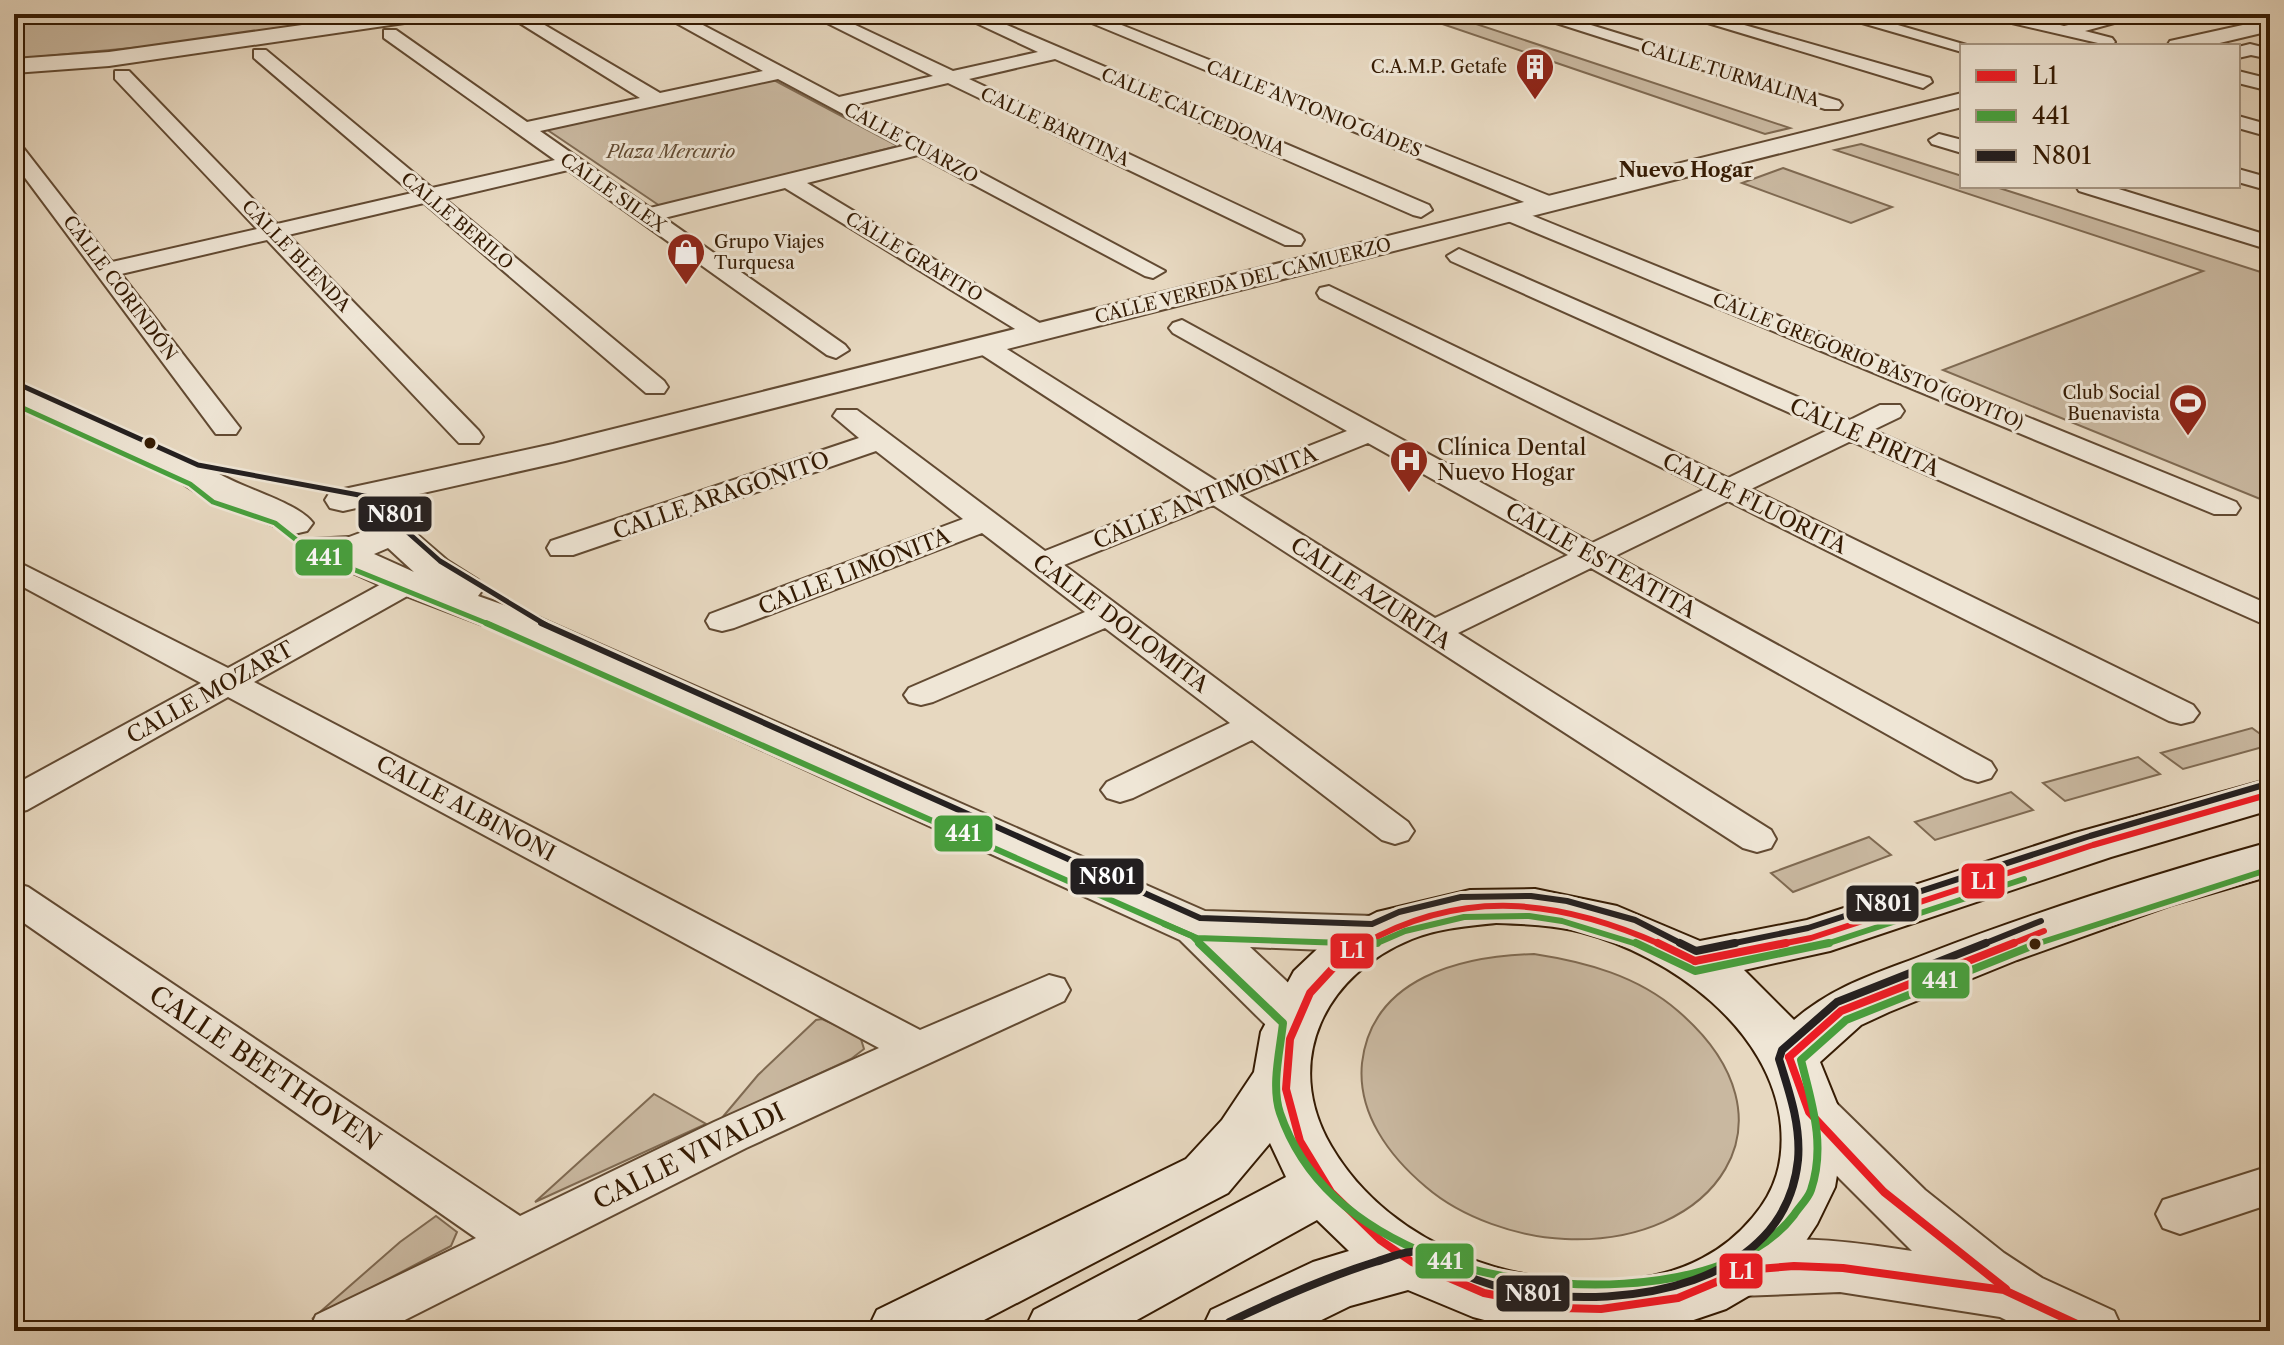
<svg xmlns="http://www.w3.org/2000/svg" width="2284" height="1345" viewBox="0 0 2284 1345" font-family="'Libre Caslon Text',serif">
<rect width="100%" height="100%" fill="#e7d8c0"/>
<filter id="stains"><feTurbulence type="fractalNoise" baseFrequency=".0025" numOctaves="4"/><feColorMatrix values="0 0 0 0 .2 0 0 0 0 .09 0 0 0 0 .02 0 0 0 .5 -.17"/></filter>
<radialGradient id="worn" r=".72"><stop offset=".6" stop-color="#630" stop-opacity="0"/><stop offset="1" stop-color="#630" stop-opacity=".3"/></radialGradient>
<g fill="#c9b8a0" stroke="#7f6a52" stroke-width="2">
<path d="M14,14H377L153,46L14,59Z"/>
<path d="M1413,14H1446L1790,128L1765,134Z"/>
<path d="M772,79L898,146L660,206L546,129Z"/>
<path d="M1861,144L1962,176V186H1993L2270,275V503L1943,370L2203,271L1835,150Z"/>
<path d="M1783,168L1892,207L1851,223L1742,183Z"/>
<path d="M2252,728L2270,741V745L2183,769L2161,753Z"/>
<path d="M2138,757L2160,774L2065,801L2043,783Z"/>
<path d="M2011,792L2033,810L1935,840L1915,822Z"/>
<path d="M1869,837L1891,855L1793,892L1771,873Z"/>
<path d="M1534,954C1586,962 1638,976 1678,1011C1806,1121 1714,1246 1565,1239C1518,1237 1462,1218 1426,1187C1389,1156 1357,1113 1362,1063C1372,977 1462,956 1534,954Z"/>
<path d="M822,1019L860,1036L864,1049L851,1059L721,1119L758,1075L816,1020Z"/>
<path d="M654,1094L706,1124L535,1202Z"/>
<path d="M436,1216L457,1232L451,1246L312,1319L400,1242Z"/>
</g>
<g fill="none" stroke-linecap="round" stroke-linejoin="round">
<g stroke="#624a32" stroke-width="4">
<g id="minor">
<path d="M505,14H526L660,93L763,71L660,14H682L839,97L933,76L809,14H832L953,71L1038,52L957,14H981L1429,205L1432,210L1421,217L1413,215L1055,59L969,79L1301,235L1304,240L1301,245H1285L948,83L854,105L1165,271L1153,278L1145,276L918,155L807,183L1048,328L1052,333L1048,338H1030L785,188L664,218L845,345L849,350L836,358L827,355L568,170L445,199L664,381L668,387L664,393H646L424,203L288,235L479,431L483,437L479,443H459L267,240L121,274L240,428L236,434H216L14,163V143L21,145L112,262L257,229L115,79V71H129L277,224L412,193L254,58V50H266L432,188L555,160L384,38V30H396L527,122L640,98ZM778,79L903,146L650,208L540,131Z"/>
<path d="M1070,14H1094L1557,199L1560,204L1557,209H1541Z"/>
<path d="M1528,14H1555L1839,101L1842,105L1839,109H1825Z"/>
<path d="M1678,14H1706L1930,78L1932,82L1923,88L1916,86Z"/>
<path d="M1831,14H1860L1970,46H1962V52Z"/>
<path d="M1998,14H2017L2064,26L2116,14H2147L2085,31L2112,38L2115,42L2111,46L1999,20Z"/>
<path d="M2250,44L2270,49V59L2251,55L2238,58V47Z"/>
<path d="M2238,71L2270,79V91L2238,83Z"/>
<path d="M2238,116L2270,125V137L2238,128Z"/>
<path d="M1939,134L1962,140V153L1932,144L1929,140Z"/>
<path d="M2238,169L2270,178V191L2238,182Z"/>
<path d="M2076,186H2109L2270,236V250L2079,191Z"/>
<path d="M1511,207L2236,502L2240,508L2236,514H2214L1503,219L1500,214Z"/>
<path d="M1459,249L1850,420L1880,405H1900L1904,411L1900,417L1873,430L2270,605V627L1851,441L1751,489L2193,705L2199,713L2193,721L2181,724L2169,721L1728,501L1615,556L1991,762L1996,770L1991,778L1978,782L1965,778L1591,568L1458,633L1771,830L1776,839L1771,848L1757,852L1743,848L1213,505L1064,565L1408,822L1414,831L1408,840L1395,844L1382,840L1252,740L1133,798L1120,802L1107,798L1101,790L1107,782L1230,723L1105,628L933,702L921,705L909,702L904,695L909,688L1085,612L982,533L734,628L722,631L710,628L706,621L710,614L963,519L876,451L573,555H551L547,548L551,541L859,438L833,416L837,410H857L1045,551L1193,492L976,351L972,346L985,338L994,341L1218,482L1347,431L1173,333L1169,328L1173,323L1182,320L1592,543L1705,489L1320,298L1317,293L1320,288L1329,286L1728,478L1828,430L1451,261L1447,256ZM1368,443L1568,555L1435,618L1239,495Z"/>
<path d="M14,560L228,668L396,576H418L423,583L418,590L254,682L920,1030L1049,975L1064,979L1070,990L1064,1001L746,1148L383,1331H309L316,1315L476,1238L14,916V883L28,887L520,1216L714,1122L879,1048L228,697L27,810L14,813V785L201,683L14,582Z"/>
<path d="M2270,1166V1204L2180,1234L2163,1228L2156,1214L2163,1200Z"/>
</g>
</g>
<g stroke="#624a32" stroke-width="4">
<g id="tertiary">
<path d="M380,14H436L425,20L109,66L14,73V59L109,52Z"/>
<path d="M2270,19V31L2207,46H2167L2170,41Z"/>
<path d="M1962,93V107L565,461L343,511L330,508L325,500L330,492L553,444Z"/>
<path d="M14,383L208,467C235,487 297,501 313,523L307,531L294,534L207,499L182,483L14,405Z"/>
<path d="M392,521L405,524L448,561L478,580L484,588L478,596L540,618L1205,911L1374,916L1392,921L1399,934L1392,947L1374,952L1250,947L1312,1005L1320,1019L1312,1033L1293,1039L1274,1033L1180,940L512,636L393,591L313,555L307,547L313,539L349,537ZM388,548L414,572L374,554Z"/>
<path d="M1809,1090L1829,1096L1925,1190L2004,1253L2042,1278L2114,1311L2123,1331H2028L2000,1317L1840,1292L1740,1296L1718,1288L1710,1270L1718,1252C1779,1230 1851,1242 1912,1251L1789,1128L1781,1112L1789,1096Z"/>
</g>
</g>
<g stroke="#351b03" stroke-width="4">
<path id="secondary" d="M2270,779V810L2111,857L1830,951L1744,970L1794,1020C1836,984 1879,973 1929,953C2041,910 2155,874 2270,842V876L2171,905L2017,960L1889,1012L1861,1025L1820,1062L1837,1104L1842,1145L1835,1187L1817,1224L1794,1259L1762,1288L1726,1309L1661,1331H1526L1473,1317L1408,1290L1350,1306L1299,1331H1201L1211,1310L1313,1262L1349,1251L1317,1220L1117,1331H1024L1034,1310L1286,1177L1270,1143L1228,1193L963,1331H867L877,1310L1186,1159L1222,1120L1254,1072L1261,1032L1294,971L1332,935L1377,912L1470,890L1535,889L1617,906L1700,941L1807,920L2075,833ZM1496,923C1524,924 1553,925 1581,932C1670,955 1772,1029 1781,1126C1784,1161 1776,1190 1753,1217C1724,1252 1684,1272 1640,1278C1526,1294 1392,1250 1331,1146C1281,1060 1326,974 1412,939C1439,928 1468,926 1496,923Z"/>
</g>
<use href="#minor" fill="#efe6d6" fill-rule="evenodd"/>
<use href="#tertiary" fill="#efe6d6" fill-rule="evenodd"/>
<use href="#secondary" fill="#efe6d6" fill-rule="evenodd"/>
<g stroke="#efe6d6" stroke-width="12">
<g id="bus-1-far1">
<path d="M1362,945C1463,887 1559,899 1662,945"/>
<path d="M1776,945L1811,938L2093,845L2270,794"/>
<path d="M2009,945L2044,931"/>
</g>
</g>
<g stroke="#efe6d6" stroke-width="14">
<g id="bus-1">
<path d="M1366,943L1346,954L1310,993L1290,1039L1286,1089L1300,1141L1331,1192L1380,1240L1412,1262L1484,1293L1561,1308L1601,1309L1678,1298L1745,1270L1794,1266L1843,1268L2004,1290L2092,1331"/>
<path d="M1658,943L1695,961"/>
<path d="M1695,961L1786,943"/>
<path d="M1789,1057L1841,1011L2014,943"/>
<path d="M1789,1057L1809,1112L1884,1192L2006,1289"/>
</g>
</g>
<g stroke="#efe6d6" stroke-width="10">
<path id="bus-2-far2" d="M14,404L190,484L213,502L275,523L313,553L491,625"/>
</g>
<g stroke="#efe6d6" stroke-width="12">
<g id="bus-2-far1">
<path d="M486,623L1192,936L1201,945"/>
<path d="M1164,924L1197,938L1375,944L1405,931L1464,917L1529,916L1562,921L1640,945"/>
<path d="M1823,945L2024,879"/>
<path d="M2033,945L2270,869"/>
</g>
</g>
<g stroke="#efe6d6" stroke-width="14">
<g id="bus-2">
<path d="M1199,943L1283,1023C1280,1051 1271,1086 1280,1113C1305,1186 1365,1230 1434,1257C1529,1295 1726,1304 1794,1215C1799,1207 1808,1199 1811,1190C1826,1145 1812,1104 1801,1060L1846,1020L2039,943"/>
<path d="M1344,943H1377"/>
<path d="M1636,943L1695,971L1829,943"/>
</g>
</g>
<g stroke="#efe6d6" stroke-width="10">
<path id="bus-3-far2" d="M18,384L198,465L375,498L401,519L404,529L440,561L546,625"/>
</g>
<g stroke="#efe6d6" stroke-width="12">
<g id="bus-3-far1">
<path d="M541,623L1200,918L1372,924L1399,912L1461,897L1531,896L1567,901L1635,920L1684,945"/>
<path d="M1725,945L1808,928L2090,836L2267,784"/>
<path d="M1981,945L2041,921"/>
</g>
</g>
<g stroke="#efe6d6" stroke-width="14">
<g id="bus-3">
<path d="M1680,943L1696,951L1735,943"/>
<path d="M1229,1322C1277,1299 1324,1278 1375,1262C1386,1259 1399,1253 1410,1252C1427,1250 1445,1266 1460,1273C1480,1282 1502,1289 1524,1292C1624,1309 1785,1287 1798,1160C1801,1125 1789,1091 1779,1059L1782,1050L1837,1002L1986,943"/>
</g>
</g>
<use href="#bus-1-far1" stroke="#ee1c25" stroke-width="6"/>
<use href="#bus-1" stroke="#ee1c25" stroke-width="8"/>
<use href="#bus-2-far2" stroke="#47a03d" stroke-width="5"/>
<use href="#bus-2-far1" stroke="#47a03d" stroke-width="6"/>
<use href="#bus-2" stroke="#47a03d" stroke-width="8"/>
<use href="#bus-3-far2" stroke="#231f20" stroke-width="5"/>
<use href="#bus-3-far1" stroke="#231f20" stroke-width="6"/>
<use href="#bus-3" stroke="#231f20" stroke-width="8"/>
</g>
<defs>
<g id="building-pin" transform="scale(2)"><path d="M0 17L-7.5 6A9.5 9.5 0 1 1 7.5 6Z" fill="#8f2418" stroke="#efe6d6"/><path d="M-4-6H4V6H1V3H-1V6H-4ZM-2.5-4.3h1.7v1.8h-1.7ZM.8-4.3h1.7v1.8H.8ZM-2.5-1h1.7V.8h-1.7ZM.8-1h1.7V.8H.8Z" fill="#fff"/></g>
<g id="shop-pin" transform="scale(2)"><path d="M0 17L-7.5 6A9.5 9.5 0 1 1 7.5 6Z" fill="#8f2418" stroke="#efe6d6"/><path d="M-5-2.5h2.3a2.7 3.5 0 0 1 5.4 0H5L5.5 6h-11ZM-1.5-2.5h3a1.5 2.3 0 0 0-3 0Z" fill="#fff"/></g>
<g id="stadium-pin" transform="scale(2)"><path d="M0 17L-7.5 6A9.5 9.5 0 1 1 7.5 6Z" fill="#8f2418" stroke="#efe6d6"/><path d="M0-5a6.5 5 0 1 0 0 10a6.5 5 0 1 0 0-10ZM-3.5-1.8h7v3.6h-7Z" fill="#fff"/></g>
<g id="hospital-pin" transform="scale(2)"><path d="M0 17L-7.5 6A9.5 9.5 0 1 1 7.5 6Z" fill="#8f2418" stroke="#efe6d6"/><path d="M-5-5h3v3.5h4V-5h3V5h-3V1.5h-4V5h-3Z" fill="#fff"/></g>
</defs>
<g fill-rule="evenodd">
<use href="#building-pin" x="1535" y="67"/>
<use href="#shop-pin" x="686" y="252"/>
<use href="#stadium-pin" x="2188" y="403"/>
<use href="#hospital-pin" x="1409" y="460"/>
</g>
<g fill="#351b03" stroke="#efe6d6" stroke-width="3">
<circle cx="150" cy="443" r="7"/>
<circle cx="2035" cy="944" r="7"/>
</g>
<g text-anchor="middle" stroke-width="6" stroke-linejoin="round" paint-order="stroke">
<g font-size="18" fill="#351b03" stroke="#efe6d6" text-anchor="end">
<text x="1507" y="73">C.A.M.P. Getafe</text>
<text x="714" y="248" text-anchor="start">Grupo Viajes<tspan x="714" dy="21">Turquesa</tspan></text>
<text x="2160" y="399">Club Social<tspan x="2160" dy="21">Buenavista</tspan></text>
</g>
<g font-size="18" fill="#351b03" stroke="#efe6d6">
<text transform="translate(1730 74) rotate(17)" y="6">CALLE TURMALINA</text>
<text transform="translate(1314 109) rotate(22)" y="6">CALLE ANTONIO GADES</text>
<text transform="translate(1193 112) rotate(23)" y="6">CALLE CALCEDONIA</text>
<text transform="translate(1055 127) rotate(25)" y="6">CALLE BARITINA</text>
<text transform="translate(911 143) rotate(28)" y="6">CALLE CUARZO</text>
<text transform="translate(613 193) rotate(35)" y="6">CALLE SILEX</text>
<text transform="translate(457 221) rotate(40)" y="6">CALLE BERILO</text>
<text transform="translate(296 256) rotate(46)" y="6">CALLE BLENDA</text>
<text transform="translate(914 257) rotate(31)" y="6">CALLE GRAFITO</text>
<text transform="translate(1243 281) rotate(-14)" y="6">CALLE VEREDA DEL CAMUERZO</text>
<text transform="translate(120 288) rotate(53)" y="6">CALLE CORINDÓN</text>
<text transform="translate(1868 361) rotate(22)" y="6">CALLE GREGORIO BASTO (GOYITO)</text>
</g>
<g font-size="18" font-style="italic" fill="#614a32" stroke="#efe6d6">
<text x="671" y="158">Plaza Mercurio</text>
</g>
<g font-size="20" font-weight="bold" fill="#351b03" stroke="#efe6d6">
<text x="1686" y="177">Nuevo Hogar</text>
</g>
<g font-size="22" fill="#351b03" stroke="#efe6d6">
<text transform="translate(1865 437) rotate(24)" y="8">CALLE PIRITA</text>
<text transform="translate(721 495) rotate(-19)" y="8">CALLE ARAGONITO</text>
<text transform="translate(1205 497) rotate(-22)" y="8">CALLE ANTIMONITA</text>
<text transform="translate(1755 503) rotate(26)" y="8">CALLE FLUORITA</text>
<text transform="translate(1601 560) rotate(29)" y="8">CALLE ESTEATITA</text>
<text transform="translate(854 571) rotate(-21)" y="8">CALLE LIMONITA</text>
<text transform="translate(1371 593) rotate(33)" y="8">CALLE AZURITA</text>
<text transform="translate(1121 623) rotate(37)" y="8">CALLE DOLOMITA</text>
<text transform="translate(210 692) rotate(-29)" y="8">CALLE MOZART</text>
<text transform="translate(466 808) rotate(28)" y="8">CALLE ALBINONI</text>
</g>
<g font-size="22" fill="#351b03" stroke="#efe6d6" text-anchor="start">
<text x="1437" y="455">Clínica Dental<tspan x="1437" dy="25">Nuevo Hogar</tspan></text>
</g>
<g font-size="26" fill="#351b03" stroke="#efe6d6">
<text transform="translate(265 1068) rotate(34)" y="9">CALLE BEETHOVEN</text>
<text transform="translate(689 1156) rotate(-26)" y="9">CALLE VIVALDI</text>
</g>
</g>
<g stroke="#efe6d6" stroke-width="3">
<rect x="357" y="495" width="76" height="38" rx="8" fill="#231f20"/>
<rect x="294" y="538" width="60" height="39" rx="8" fill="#47a03d"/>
<rect x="933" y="814" width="61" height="39" rx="8" fill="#47a03d"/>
<rect x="1069" y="857" width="76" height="39" rx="8" fill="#231f20"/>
<rect x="1960" y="862" width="46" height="38" rx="8" fill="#ee1c25"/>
<rect x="1845" y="884" width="75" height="39" rx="8" fill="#231f20"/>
<rect x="1329" y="932" width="46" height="38" rx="8" fill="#ee1c25"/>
<rect x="1910" y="961" width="61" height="39" rx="8" fill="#47a03d"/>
<rect x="1414" y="1242" width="61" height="38" rx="8" fill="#47a03d"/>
<rect x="1718" y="1252" width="46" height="38" rx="8" fill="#ee1c25"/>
<rect x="1495" y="1274" width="76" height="39" rx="8" fill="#231f20"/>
</g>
<g font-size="22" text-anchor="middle" font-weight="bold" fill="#fff">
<text x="395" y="522">N801</text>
<text x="324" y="565">441</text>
<text x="963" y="841">441</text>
<text x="1107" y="884">N801</text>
<text x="1983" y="889">L1</text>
<text x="1883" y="911">N801</text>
<text x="1352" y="958">L1</text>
<text x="1940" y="988">441</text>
<text x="1445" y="1269">441</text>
<text x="1741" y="1279">L1</text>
<text x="1533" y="1301">N801</text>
</g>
<rect width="2284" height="1345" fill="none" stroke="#e7d8c0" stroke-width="48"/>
<rect x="16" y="16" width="2252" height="1313" fill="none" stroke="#351b03" stroke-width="4"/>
<rect x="24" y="24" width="2236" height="1297" fill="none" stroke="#351b03" stroke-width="2"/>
<rect x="1960" y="44" width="280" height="144" fill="#efe6d6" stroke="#a59582" stroke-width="2"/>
<rect x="1976" y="70" width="40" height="12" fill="#ee1c25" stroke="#a59582" stroke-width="2"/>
<text x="2032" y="84" font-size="24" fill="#351b03">L1</text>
<rect x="1976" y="110" width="40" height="12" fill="#47a03d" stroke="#a59582" stroke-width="2"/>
<text x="2032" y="124" font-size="24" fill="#351b03">441</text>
<rect x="1976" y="150" width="40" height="12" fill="#231f20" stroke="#a59582" stroke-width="2"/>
<text x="2032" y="164" font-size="24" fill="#351b03">N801</text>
<rect width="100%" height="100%" filter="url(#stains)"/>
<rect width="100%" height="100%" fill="url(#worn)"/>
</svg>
